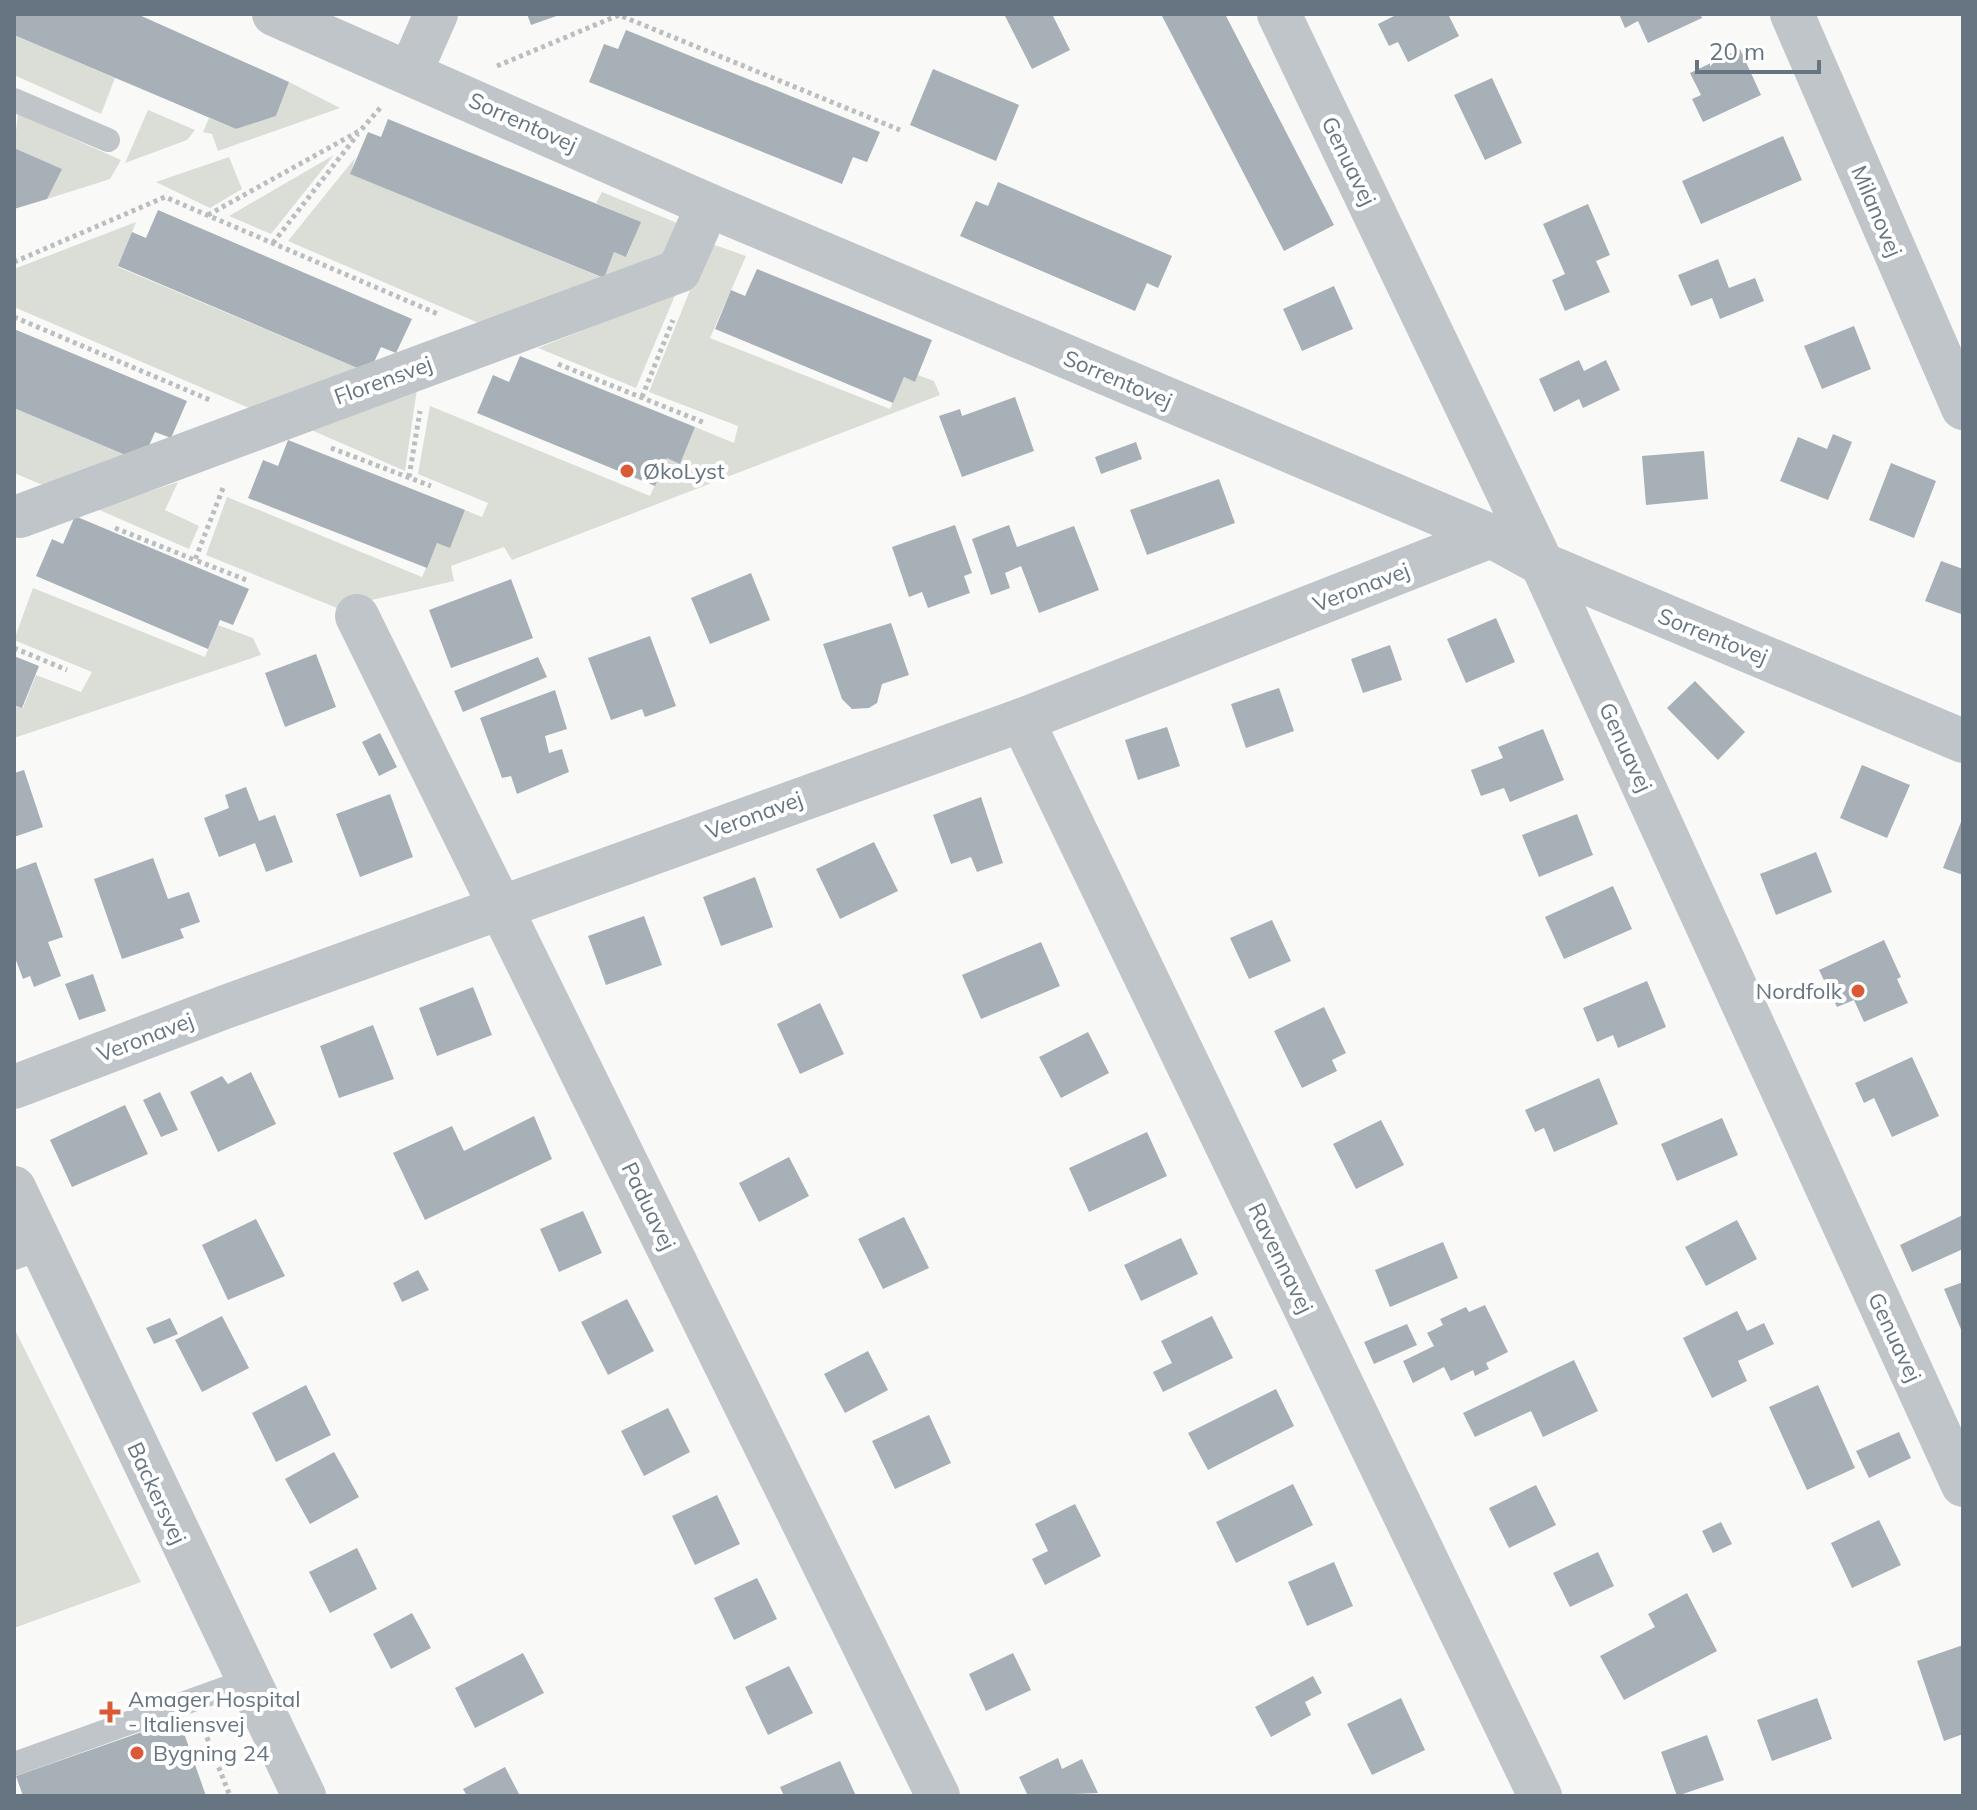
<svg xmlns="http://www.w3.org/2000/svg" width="1977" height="1810" viewBox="0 0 1977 1810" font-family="Mulish,sans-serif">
<rect width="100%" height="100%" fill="#f9f9f8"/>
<g fill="#daded7">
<path d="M14,35L115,78L101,114L14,75Z"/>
<path d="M289,82L340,108L218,151L212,134L203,132L209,118L236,129L276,116Z"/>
<path d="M148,110L195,130L187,140L125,163Z"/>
<path d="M18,114L121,160L110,179L47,199L61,169L14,148Z"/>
<path d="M334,155L271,234L229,216Z"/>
<path d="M229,157L242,189L210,208L156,182Z"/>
<path d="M355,158L351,174L603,278L614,252L627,256L640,222L596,203L602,192L682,225L672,249L655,264L488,327L288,241Z"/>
<path d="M136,222L118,267L369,373L256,411L14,307V269Z"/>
<path d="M709,243L746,256L710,338L890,409L904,377L915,381L918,375L934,381L940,395L512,560L504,547L451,566L454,581L337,608L206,555L227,497L422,577L437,543L450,547L465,510L482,517L488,503L418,474L430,406L650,496L667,458L680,463L695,427L734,443L738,426L649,392Z"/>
<path d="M676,293L636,388L538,348Z"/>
<path d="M417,389L405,471L309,429Z"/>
<path d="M14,408L142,462L50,488L14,473Z"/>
<path d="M178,482L165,510L199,526L189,549L97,509Z"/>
<path d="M33,588L205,657L218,625L253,638L261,655L14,738V705L23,708L36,675L81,692L92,672L14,640Z"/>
<path d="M14,1328L141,1582L14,1628Z"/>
</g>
<g fill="#a8b0b7">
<path d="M14,14H137L289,82L276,116L236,129L14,35Z"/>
<path d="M527,14H562L531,25Z"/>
<path d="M1004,14H1052L1070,50L1032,69Z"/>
<path d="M1161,14H1225L1334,225L1284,251Z"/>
<path d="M1398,14H1448L1459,36L1408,62L1398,42L1389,46L1378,24Z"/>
<path d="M1619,14H1700L1702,18L1648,43L1638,21L1625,28Z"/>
<path d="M626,30L880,132L867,162L853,157L842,184L589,82L604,44L618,49Z"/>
<path d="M1740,49L1761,95L1703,122L1692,99L1701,95L1690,73Z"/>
<path d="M933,69L1019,105L996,161L910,125Z"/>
<path d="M1492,78L1522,143L1485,160L1454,95Z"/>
<path d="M388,119L641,222L626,257L614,252L604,278L350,174L368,132L381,137Z"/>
<path d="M1783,136L1802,180L1701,224L1682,181Z"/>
<path d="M14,148L62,169L47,199L14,209Z"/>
<path d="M998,182L1172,256L1158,288L1147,283L1135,311L960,236L976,201L988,206Z"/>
<path d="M1588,204L1610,255L1596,261L1610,292L1565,311L1552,280L1565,274L1543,224Z"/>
<path d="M158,210L412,319L396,353L381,347L369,373L118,266L132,232L146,238Z"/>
<path d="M1718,259L1729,288L1755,278L1764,301L1720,319L1712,298L1691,306L1678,275Z"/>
<path d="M757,269L932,340L915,382L904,377L893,403L715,329L731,290L745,296Z"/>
<path d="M1334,286L1353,329L1302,351L1283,309Z"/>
<path d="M1854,326L1871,369L1822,389L1804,346Z"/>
<path d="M14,329L187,401L171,438L155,432L142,462L14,408Z"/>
<path d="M520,356L695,427L680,464L667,458L655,486L477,413L493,375L509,382Z"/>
<path d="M1579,360L1584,371L1606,360L1620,390L1583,408L1579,399L1554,412L1539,379Z"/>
<path d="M1015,397L1034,451L962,477L939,416L960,409L962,416Z"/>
<path d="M1833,434L1852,442L1828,500L1780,481L1798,437L1827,449Z"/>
<path d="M288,440L465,510L450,548L437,543L427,568L248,498L263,460L278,466Z"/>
<path d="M1136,442L1142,459L1101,474L1095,457Z"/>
<path d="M1704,451L1708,499L1646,505L1642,456Z"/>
<path d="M1891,463L1936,481L1914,538L1869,520Z"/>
<path d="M1219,479L1235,523L1147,555L1130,510Z"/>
<path d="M75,516L249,589L233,625L220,620L208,649L36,576L52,539L63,544Z"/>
<path d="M955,525L972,573L964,576L970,593L928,608L922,592L909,597L892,547Z"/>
<path d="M1009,525L1017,547L1074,526L1099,590L1039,613L1021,566L1005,573L1010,588L991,595L972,539Z"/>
<path d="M1941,561L1963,569L1961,614L1925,601Z"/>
<path d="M751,573L770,620L710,644L691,598Z"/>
<path d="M511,579L533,638L451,668L429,610Z"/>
<path d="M1496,618L1515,662L1466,683L1447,639Z"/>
<path d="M891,623L909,675L882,684L877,703L869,708L852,709L842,699L823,644Z"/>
<path d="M650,636L676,706L645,717L642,709L611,720L588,658Z"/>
<path d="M1390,645L1402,680L1363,693L1351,659Z"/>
<path d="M316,654L336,707L285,727L265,673Z"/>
<path d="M14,656L39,666L22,708L14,705Z"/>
<path d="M538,657L547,677L463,712L454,691Z"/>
<path d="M1695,681L1745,732L1718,760L1667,708Z"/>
<path d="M1279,688L1294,731L1246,748L1231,704Z"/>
<path d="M555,690L567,729L545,736L549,753L562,749L569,772L517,794L511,776L502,778L480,718Z"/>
<path d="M1167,727L1180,766L1138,780L1125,740Z"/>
<path d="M1543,729L1564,780L1510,802L1504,788L1481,796L1471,770L1503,758L1498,747Z"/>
<path d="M380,733L397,767L379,776L362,742Z"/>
<path d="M1862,765L1910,785L1887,838L1840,818Z"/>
<path d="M24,770L43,827L14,837V773Z"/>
<path d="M246,787L259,821L275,815L293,862L266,872L255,843L219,857L204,818L229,808L225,795Z"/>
<path d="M390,794L413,857L360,877L336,814Z"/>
<path d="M981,797L1003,863L977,872L971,857L951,864L933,815Z"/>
<path d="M1577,814L1593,855L1539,877L1522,835Z"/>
<path d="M1963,817V875L1943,868Z"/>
<path d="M874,842L898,891L840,919L816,869Z"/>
<path d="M1816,852L1832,892L1776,915L1760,874Z"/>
<path d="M153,858L168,899L189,892L200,922L180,929L184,938L122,959L94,879Z"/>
<path d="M36,862L63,937L48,942L61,976L34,987L30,976L23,979L14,955V870Z"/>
<path d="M755,877L773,927L721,946L703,897Z"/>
<path d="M1613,886L1632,929L1564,959L1545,917Z"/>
<path d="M644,916L662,965L606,985L588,936Z"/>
<path d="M1272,920L1291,961L1249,979L1230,938Z"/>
<path d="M1884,940L1901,977L1897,979L1908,1003L1864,1022L1854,1000L1837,1007L1819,970Z"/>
<path d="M1041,942L1060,986L981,1019L962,975Z"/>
<path d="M93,974L106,1011L79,1020L65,984Z"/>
<path d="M1647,981L1666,1027L1618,1048L1613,1035L1597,1042L1583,1008Z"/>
<path d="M473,987L492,1035L437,1056L419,1008Z"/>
<path d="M820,1003L844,1054L800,1074L777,1024Z"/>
<path d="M1324,1007L1346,1053L1332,1060L1337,1071L1302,1088L1274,1031Z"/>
<path d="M373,1025L394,1079L339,1098L320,1046Z"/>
<path d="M1088,1032L1109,1073L1061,1098L1039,1057Z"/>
<path d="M1912,1057L1939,1116L1892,1137L1874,1098L1864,1103L1855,1083Z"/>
<path d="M251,1072L276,1124L218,1152L190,1092L222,1076L228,1084Z"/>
<path d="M1599,1078L1618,1124L1554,1152L1544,1128L1535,1132L1525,1110Z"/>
<path d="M160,1092L178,1130L161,1137L143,1100Z"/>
<path d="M125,1105L148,1154L72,1187L50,1140Z"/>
<path d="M534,1116L552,1159L425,1220L393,1153L452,1126L464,1151Z"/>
<path d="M1722,1118L1738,1155L1677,1181L1661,1144Z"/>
<path d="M1381,1120L1404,1165L1356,1189L1333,1144Z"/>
<path d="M1147,1132L1167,1176L1089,1212L1069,1168Z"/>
<path d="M789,1157L809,1196L759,1222L739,1183Z"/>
<path d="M583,1211L602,1253L559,1272L540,1229Z"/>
<path d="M1963,1215V1249L1912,1272L1900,1245Z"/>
<path d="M904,1217L929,1268L883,1289L858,1239Z"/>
<path d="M256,1219L285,1276L228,1300L202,1245Z"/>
<path d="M1737,1220L1757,1259L1706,1286L1685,1247Z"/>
<path d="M1181,1238L1198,1274L1141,1301L1124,1265Z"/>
<path d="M1443,1242L1458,1278L1390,1307L1375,1270Z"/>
<path d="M418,1270L429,1290L402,1302L393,1283Z"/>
<path d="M1963,1282V1334L1944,1289Z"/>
<path d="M627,1299L654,1351L608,1375L581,1322Z"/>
<path d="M1485,1305L1508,1352L1486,1363L1489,1369L1475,1376L1473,1370L1451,1381L1444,1367L1413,1383L1403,1361L1434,1346L1427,1333L1443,1325L1440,1319L1466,1307L1469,1312Z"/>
<path d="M1737,1311L1747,1331L1764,1323L1774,1344L1738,1361L1747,1381L1712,1398L1683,1338Z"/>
<path d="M222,1316L249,1368L202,1392L175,1340Z"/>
<path d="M1212,1316L1233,1358L1163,1392L1153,1372L1172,1363L1161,1341Z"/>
<path d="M170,1318L178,1334L154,1344L146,1328Z"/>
<path d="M1407,1324L1417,1345L1374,1364L1364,1342Z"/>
<path d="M868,1351L888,1390L845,1413L824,1374Z"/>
<path d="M1574,1360L1598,1411L1543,1437L1531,1411L1475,1437L1463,1413Z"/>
<path d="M306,1385L331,1435L276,1462L252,1413Z"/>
<path d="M1818,1385L1855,1468L1807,1490L1769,1407Z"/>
<path d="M1276,1389L1294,1426L1208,1470L1188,1433Z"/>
<path d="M668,1408L690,1452L644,1476L621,1431Z"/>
<path d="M929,1415L951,1463L895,1489L872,1441Z"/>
<path d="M1899,1432L1911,1458L1869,1478L1856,1451Z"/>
<path d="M334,1452L359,1497L310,1524L285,1479Z"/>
<path d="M1293,1484L1313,1525L1236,1563L1216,1522Z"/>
<path d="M1536,1485L1556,1525L1509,1548L1489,1508Z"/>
<path d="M717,1495L740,1544L695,1565L672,1516Z"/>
<path d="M1075,1504L1101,1556L1045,1585L1032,1559L1048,1551L1035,1524Z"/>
<path d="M1879,1520L1901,1565L1852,1588L1831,1543Z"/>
<path d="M1721,1522L1732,1544L1713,1553L1702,1531Z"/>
<path d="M357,1548L377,1589L330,1613L309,1572Z"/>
<path d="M1598,1552L1614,1586L1570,1607L1553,1573Z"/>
<path d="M1334,1562L1353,1606L1307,1626L1288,1582Z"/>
<path d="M757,1578L777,1619L734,1640L714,1598Z"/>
<path d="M1687,1593L1717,1651L1624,1700L1600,1656L1655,1627L1648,1614Z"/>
<path d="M412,1613L431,1648L391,1669L373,1634Z"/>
<path d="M1963,1645V1734L1944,1741L1917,1661Z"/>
<path d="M523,1653L544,1693L475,1728L455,1688Z"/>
<path d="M1013,1653L1031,1690L986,1711L969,1674Z"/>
<path d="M789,1666L813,1713L768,1735L745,1687Z"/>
<path d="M1313,1676L1322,1693L1305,1702L1311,1715L1271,1737L1255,1707Z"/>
<path d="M1401,1698L1425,1750L1372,1775L1347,1724Z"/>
<path d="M1817,1698L1832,1739L1772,1761L1757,1720Z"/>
<path d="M179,1719L206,1796H23L16,1776Z"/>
<path d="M1707,1735L1724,1780L1677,1796L1661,1752Z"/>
<path d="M1058,1758L1062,1769L1082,1759L1098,1793L1028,1796L1019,1777Z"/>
<path d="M840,1761L856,1796H784L780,1787Z"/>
<path d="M505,1767L520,1796H467L463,1789Z"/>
</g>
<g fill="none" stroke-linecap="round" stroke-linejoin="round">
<g stroke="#bbbec1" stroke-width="5" stroke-dasharray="4 4" stroke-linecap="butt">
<path d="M497,66L619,15L900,130"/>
<path d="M208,215L361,130L381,107"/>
<path d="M273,243L358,134"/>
<path d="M14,262L165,197L438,314"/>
<path d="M14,317L210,400"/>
<path d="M558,364L705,423"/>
<path d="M642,397L673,320"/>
<path d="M331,448L431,486"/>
<path d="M409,477L420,411"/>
<path d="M223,488L195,560L249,581"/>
<path d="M115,528L195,560"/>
<path d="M14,648L67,670"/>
<path d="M204,1730L230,1796"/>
</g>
<g stroke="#c0c5c9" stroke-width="24">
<path d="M14,100L108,140"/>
<path d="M14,1258L41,1248"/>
<path d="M14,1764L246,1681"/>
</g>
<g stroke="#c0c5c9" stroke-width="44">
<path d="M274,14L708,205L1491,536L1542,564L1963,741"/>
<path d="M1279,14L1542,564L1963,1485"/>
<path d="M1792,14L1963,408"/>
<path d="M410,73L436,14"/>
<path d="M20,516L679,271L708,205"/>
<path d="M357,616L938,1796"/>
<path d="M1022,720L1540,1796"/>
<path d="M14,1087L225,1007L1022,720L1491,536"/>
</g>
<path stroke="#c0c5c9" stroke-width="44" d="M14,1188L304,1796"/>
</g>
<g fill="#db5a36" stroke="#fff" stroke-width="3">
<circle cx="627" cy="471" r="8"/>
<circle cx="1858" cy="991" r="8"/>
<path d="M106 1700h8v8h8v8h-8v8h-8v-8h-8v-8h8z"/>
<circle cx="137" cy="1753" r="8"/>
</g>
<g text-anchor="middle" stroke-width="8" stroke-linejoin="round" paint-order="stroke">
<g font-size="22" fill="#667581" stroke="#fff">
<text transform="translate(523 122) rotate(24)" y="8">Sorrentovej</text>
<text transform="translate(1349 161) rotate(64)" y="8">Genuavej</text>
<text transform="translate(1877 211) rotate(67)" y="8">Milanovej</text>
<text transform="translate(1118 379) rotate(23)" y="8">Sorrentovej</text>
<text transform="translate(383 380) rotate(-20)" y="8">Florensvej</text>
<text transform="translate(1361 587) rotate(-21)" y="8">Veronavej</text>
<text transform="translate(1713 636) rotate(22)" y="8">Sorrentovej</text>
<text transform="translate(1626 747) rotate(65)" y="8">Genuavej</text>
<text transform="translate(754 815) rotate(-20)" y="8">Veronavej</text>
<text transform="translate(145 1037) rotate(-21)" y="8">Veronavej</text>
<text transform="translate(649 1206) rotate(64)" y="8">Paduavej</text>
<text transform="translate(1281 1258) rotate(64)" y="8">Ravennavej</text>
<text transform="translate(1895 1337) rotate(65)" y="8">Genuavej</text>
<text transform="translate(157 1493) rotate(65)" y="8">Backersvej</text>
</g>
<g font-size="22" fill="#667581" stroke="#fff" text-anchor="start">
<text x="643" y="479">ØkoLyst</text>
<text x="1842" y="999" text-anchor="end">Nordfolk</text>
<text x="128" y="1707">Amager Hospital<tspan x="128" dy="25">- Italiensvej</tspan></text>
<text x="153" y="1761">Bygning 24</text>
</g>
</g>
<rect width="1977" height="1810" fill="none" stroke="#667581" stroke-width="32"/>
<path d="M1697 60v12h122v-12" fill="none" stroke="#667581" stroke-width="4"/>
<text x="1709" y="60" font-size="24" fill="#667581" stroke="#ffffff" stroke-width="6" paint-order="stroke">20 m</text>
</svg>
